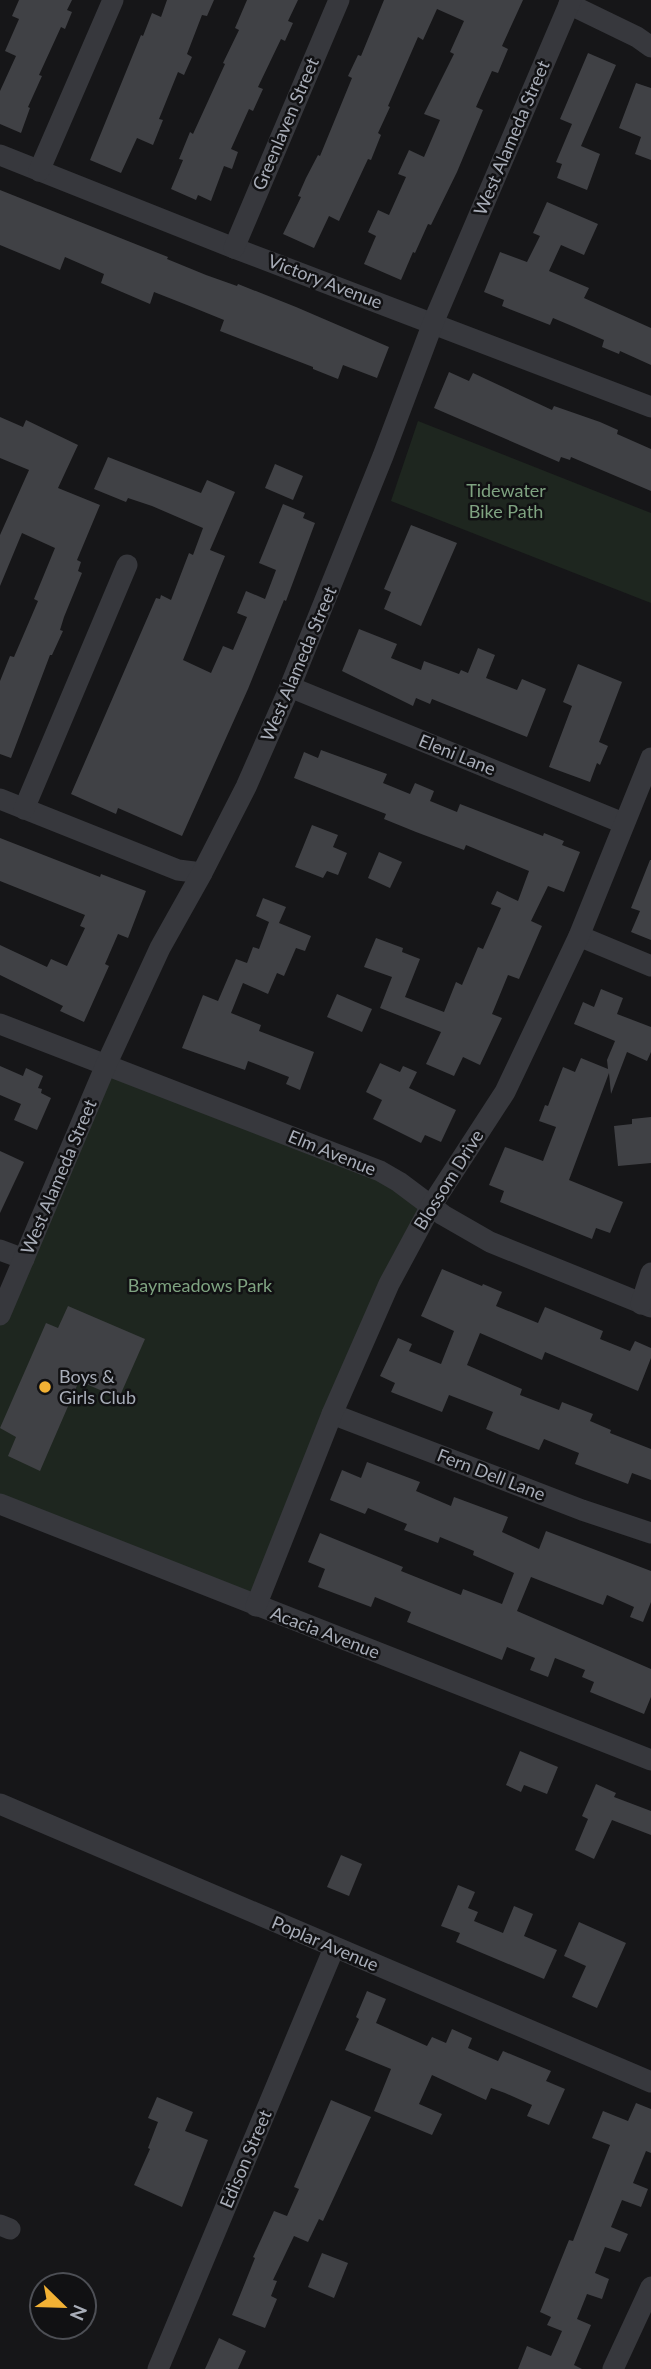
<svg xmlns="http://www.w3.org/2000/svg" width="651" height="2369" viewBox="0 0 651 2369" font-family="Lato,sans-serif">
<rect width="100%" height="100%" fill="#161618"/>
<g fill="#1e261f">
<path d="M418,421L651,513V603L391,501Z"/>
<path d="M106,1065L380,1171L431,1206L256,1606L0,1504V1315Z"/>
</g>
<g fill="#404145">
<path d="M19,0H72L67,10L72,12L65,29L61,27L39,75L42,76L28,107L30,108L21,133L0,124V91L16,56L5,51L19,19L12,16Z"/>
<path d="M167,0H214L207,16L202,15L187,54L192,57L184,75L178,72L159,119L163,120L153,145L137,138L121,173L90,160L141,35L143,36L152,13L161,17Z"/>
<path d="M247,0H298L288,21L293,23L285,41L281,39L258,87L263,89L253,111L249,109L231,149L238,152L232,169L224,166L211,201L198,195L196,200L171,189L183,160L179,159L190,132L193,134L225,64L223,63L239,30L235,28Z"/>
<path d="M384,0H523L502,46L508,49L498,73L492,71L476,107L483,110L457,172L431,225L428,224L415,253L413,252L401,280L364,264L376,236L368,232L378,210L389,215L406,177L398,174L409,150L424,157L440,120L424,114L454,54L450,52L464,21L437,9L423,40L418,37L388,106L390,107L378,133L381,135L371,160L368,159L339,221L329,216L314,248L283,234L301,197L298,196L306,178L318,155L320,156L352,78L348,76L358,55L361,56Z"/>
<path d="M588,53L616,65L581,146L600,154L587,190L557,178L562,164L556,162L572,124L560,119Z"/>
<path d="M636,83L651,88V160L635,154L641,137L619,128Z"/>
<path d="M0,190L168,257L167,259L206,275L237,286L238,284L296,307L389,347L377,378L343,365L338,379L313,369V367L220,331L224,320L187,305L154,292L150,304L101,283L104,274L65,257L60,270L0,245Z"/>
<path d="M547,202L598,224L584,255L561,245L549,271L589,288L584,298L651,328V365L620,351L619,354L602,347L604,340L572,326L553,318L550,325L502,306L504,300L484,292L500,252L527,262L540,236L533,233Z"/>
<path d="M449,372L469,381L473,373L552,410L554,406L600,422L618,430L617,434L651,449V491L571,457L570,460L561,457L559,462L434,408Z"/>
<path d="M0,417L23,427L26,420L78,445L58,488L100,505L77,560L81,562L78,571L82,573L64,617L60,630L63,631L52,655H50L11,758L0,754V681L10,656L14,657L38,601L34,599L55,548L22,533L0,586V535L29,470L0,458Z"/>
<path d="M108,457L201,493L207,480L235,492L210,550L225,556L183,660L211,673L223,646L233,650L247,617L237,613L246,591L265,599L276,570L259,563L283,504L305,513L303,518L315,523L286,601L284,600L248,689L182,836L118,808L116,814L71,794L156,598L160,599L161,595L171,600L189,553L193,555L203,528L152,506L128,498L126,502L94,489Z"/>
<path d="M275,464L303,476L293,500L265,488Z"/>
<path d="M411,525L457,543L421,626L384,609L391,592L384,589Z"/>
<path d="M359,629L397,644L391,658L421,670L424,661L459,674L461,670L468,673L478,648L495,655L486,678L517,690L522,679L546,689L527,737L432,699L430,704L416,698L413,706L342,671Z"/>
<path d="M578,664L622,682L599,742L608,746L600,765L597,763L590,782L549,767L572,706L563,702Z"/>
<path d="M321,750L387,774L383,783L410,794L415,783L434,791L430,801L457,812L460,804L543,836L544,833L564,841L562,845L580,852L564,892L548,886L531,921L542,926L519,979L508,975L492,1014L502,1018L480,1065L463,1057L454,1076L426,1064L441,1032L380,1008L392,977L364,967L376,938L403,948L402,952L420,959L405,997L444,1012L456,982L462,985L478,947L483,949L501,908L491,904L497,891L518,901L529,871L466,845L464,850L416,832L384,819L386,814L294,778L304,752L318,758Z"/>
<path d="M312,825L338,835L333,847L347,853L338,875L327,871L323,878L295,867Z"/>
<path d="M0,838L100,877L101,874L146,891L128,938L118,934L105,964L109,966L84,1022L60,1011L63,1006L0,975V945L47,967L51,959L67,966L85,928L80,926L85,915L0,881Z"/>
<path d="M379,852L402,862L390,888L368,878Z"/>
<path d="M650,860H651V940L631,932L640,911L631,908Z"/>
<path d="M263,898L286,907L279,923L311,936L305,951L296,948L284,976L277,973L268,994L243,983L231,1013L261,1025L259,1031L314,1052L300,1090L286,1084L289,1077L248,1061L245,1070L182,1048L203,995L218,1001L236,959L247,963L253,947L259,949L269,922L256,916Z"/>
<path d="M601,989L623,998L617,1014L651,1027V1052L647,1061L627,1052L611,1094L609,1073L569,1180L623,1202L610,1233L596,1228L592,1239L500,1202L504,1191L489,1185L505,1147L543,1161L556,1127L539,1121L545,1105L548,1106L563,1067L575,1072L581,1058L608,1069L607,1060L615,1041L574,1024L583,1002L594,1007Z"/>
<path d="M337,994L372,1009L362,1032L327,1017Z"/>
<path d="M380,1063L400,1072L403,1066L417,1072L409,1088L456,1110L441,1142L425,1135L421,1143L373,1119L382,1100L366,1092Z"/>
<path d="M0,1066L23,1076L26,1068L43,1076L38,1088L42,1089L41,1093L51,1098L37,1130L14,1120L21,1104L0,1095Z"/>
<path d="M651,1117V1163L618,1166L614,1126L632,1124V1119Z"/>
<path d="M0,1151L24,1162L0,1213Z"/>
<path d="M442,1269L482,1286L483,1284L502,1292L496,1306L538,1323L545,1307L603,1331L600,1339L630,1351L635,1341L651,1348V1358L638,1391L545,1352L542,1360L480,1333L467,1365L522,1389L520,1395L559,1410L562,1402L593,1414L590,1421L611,1430L610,1433L651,1449V1480L632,1473L628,1484L575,1464L579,1453L544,1439L539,1450L500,1435L486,1429L493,1412L449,1395L442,1412L391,1392L395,1383L380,1376L398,1338L412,1344L409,1351L441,1364L454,1331L421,1316Z"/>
<path d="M68,1306L145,1339L119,1398L79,1381L40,1471L8,1456L16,1437L0,1428L46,1323L58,1328Z"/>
<path d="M367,1462L420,1482L416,1491L451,1506L454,1497L508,1517L502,1532L539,1549L546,1531L651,1571V1602L643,1622L630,1617L634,1607L607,1595L603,1605L531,1577L517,1611L651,1669V1697L644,1714L590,1692L594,1682L582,1677L585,1670L555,1658L548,1677L530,1670L535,1658L507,1647L502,1660L407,1622L411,1612L375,1597L371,1607L318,1587L325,1569L308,1562L320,1533L403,1567L401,1571L461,1595L463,1589L502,1604L514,1573L473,1555L474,1551L440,1537L438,1543L404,1530L407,1524L368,1508L365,1514L330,1500L342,1470L361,1478Z"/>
<path d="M520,1751L558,1767L547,1794L524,1785L521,1792L506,1785Z"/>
<path d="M596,1784L616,1793L614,1797L651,1811V1835L612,1820L594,1859L575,1850L588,1819L582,1816Z"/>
<path d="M341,1855L362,1864L349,1896L327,1887Z"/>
<path d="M458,1885L475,1892L468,1908L478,1912L474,1921L503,1933L514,1906L533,1914L524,1936L557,1950L544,1979L456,1942L460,1933L441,1926Z"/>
<path d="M579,1922L626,1943L597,2008L572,1997L586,1966L564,1956Z"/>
<path d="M367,1991L386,1999L376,2023L427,2046L432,2037L446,2043L452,2029L472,2038L468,2048L498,2061L503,2051L551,2071L546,2081L565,2089L549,2125L527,2116L532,2105L505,2093L491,2088L486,2100L432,2075L419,2104L442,2114L432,2135L374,2111L391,2069L345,2050L359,2019L356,2017Z"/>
<path d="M157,2097L193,2112L185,2131L208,2140L182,2207L134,2185L150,2149L148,2148L158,2122L148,2118Z"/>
<path d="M331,2100L371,2117L323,2221L319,2219L308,2242L294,2236L273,2280L277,2281L271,2296L277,2299L265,2328L232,2315L255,2258L253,2257L274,2211L287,2216L299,2189L294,2187Z"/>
<path d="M636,2103L651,2109V2153L646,2151L633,2183L648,2189L641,2207L622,2200L611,2227L628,2234L620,2252L605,2247L595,2273L609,2279L602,2299L587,2294L577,2319L591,2325L574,2365L582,2369H518L527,2346L551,2356L562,2331L547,2325L551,2317L540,2312L569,2240L573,2241L610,2145L592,2138L603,2111L628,2121Z"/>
<path d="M322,2253L348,2263L334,2298L308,2287Z"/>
<path d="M219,2338L246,2351L238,2369H205Z"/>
</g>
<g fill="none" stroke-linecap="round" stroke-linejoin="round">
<g stroke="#37383d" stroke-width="21">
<path d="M569,4L637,37L651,47"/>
<path d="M0,155L234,248L651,407"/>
<path d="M39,171L113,0"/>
<path d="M234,248L339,0"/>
<path d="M290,687L623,823"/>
<path d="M0,799L178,870L202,873"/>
<path d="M24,809L127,565"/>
<path d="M579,936L651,966"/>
<path d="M0,1024L380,1171L399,1182L443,1215L490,1242L651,1307"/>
<path d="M0,1250L24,1259"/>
<path d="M641,1304L651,1273"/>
<path d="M0,1315L106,1065L160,948L202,873L246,787L290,687L383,456L433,323L571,0"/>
<path d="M332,1414L582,1510L651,1533"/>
<path d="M0,1504L651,1760"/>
<path d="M256,1606L332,1414L389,1284L431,1206L505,1092L579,936L651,758"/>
<path d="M0,1804L651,2082"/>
<path d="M0,2225L10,2229"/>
<path d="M158,2369L334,1948"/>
<path d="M613,2369L651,2287"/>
</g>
</g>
<circle fill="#f2b134" stroke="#111113" stroke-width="2.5" cx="45" cy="1387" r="7"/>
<g text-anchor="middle" stroke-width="5" stroke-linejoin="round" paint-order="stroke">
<g font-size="18" fill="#a8adb8" stroke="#111113">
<text transform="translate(286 124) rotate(-67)" y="6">Greenlaven Street</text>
<text transform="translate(512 138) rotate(-67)" y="6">West Alameda Street</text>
<text transform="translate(325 282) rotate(21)" y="6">Victory Avenue</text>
<text transform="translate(299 664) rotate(-67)" y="6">West Alameda Street</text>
<text transform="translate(457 755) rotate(22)" y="6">Eleni Lane</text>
<text transform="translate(332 1153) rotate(22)" y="6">Elm Avenue</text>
<text transform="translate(59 1177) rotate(-67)" y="6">West Alameda Street</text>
<text transform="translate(449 1180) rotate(-58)" y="6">Blossom Drive</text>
<text transform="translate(491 1475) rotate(21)" y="6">Fern Dell Lane</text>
<text transform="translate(325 1633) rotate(21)" y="6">Acacia Avenue</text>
<text transform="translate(325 1944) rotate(23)" y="6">Poplar Avenue</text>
<text transform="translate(246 2159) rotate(-67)" y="6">Edison Street</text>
</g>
<g font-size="18" fill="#7fa381" stroke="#111113">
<text x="506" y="497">Tidewater<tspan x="506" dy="21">Bike Path</tspan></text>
<text x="200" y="1292">Baymeadows Park</text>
</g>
<g font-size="18" fill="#a8adb8" stroke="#111113" text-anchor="start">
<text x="59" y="1383">Boys &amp;<tspan x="59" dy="21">Girls Club</tspan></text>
</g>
</g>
<g transform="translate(63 2306) rotate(113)"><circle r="33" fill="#111113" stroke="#4d4f55" stroke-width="2"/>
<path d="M0-5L12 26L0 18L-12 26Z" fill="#f2b134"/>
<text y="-10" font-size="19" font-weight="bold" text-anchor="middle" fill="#a8adb8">N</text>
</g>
</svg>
